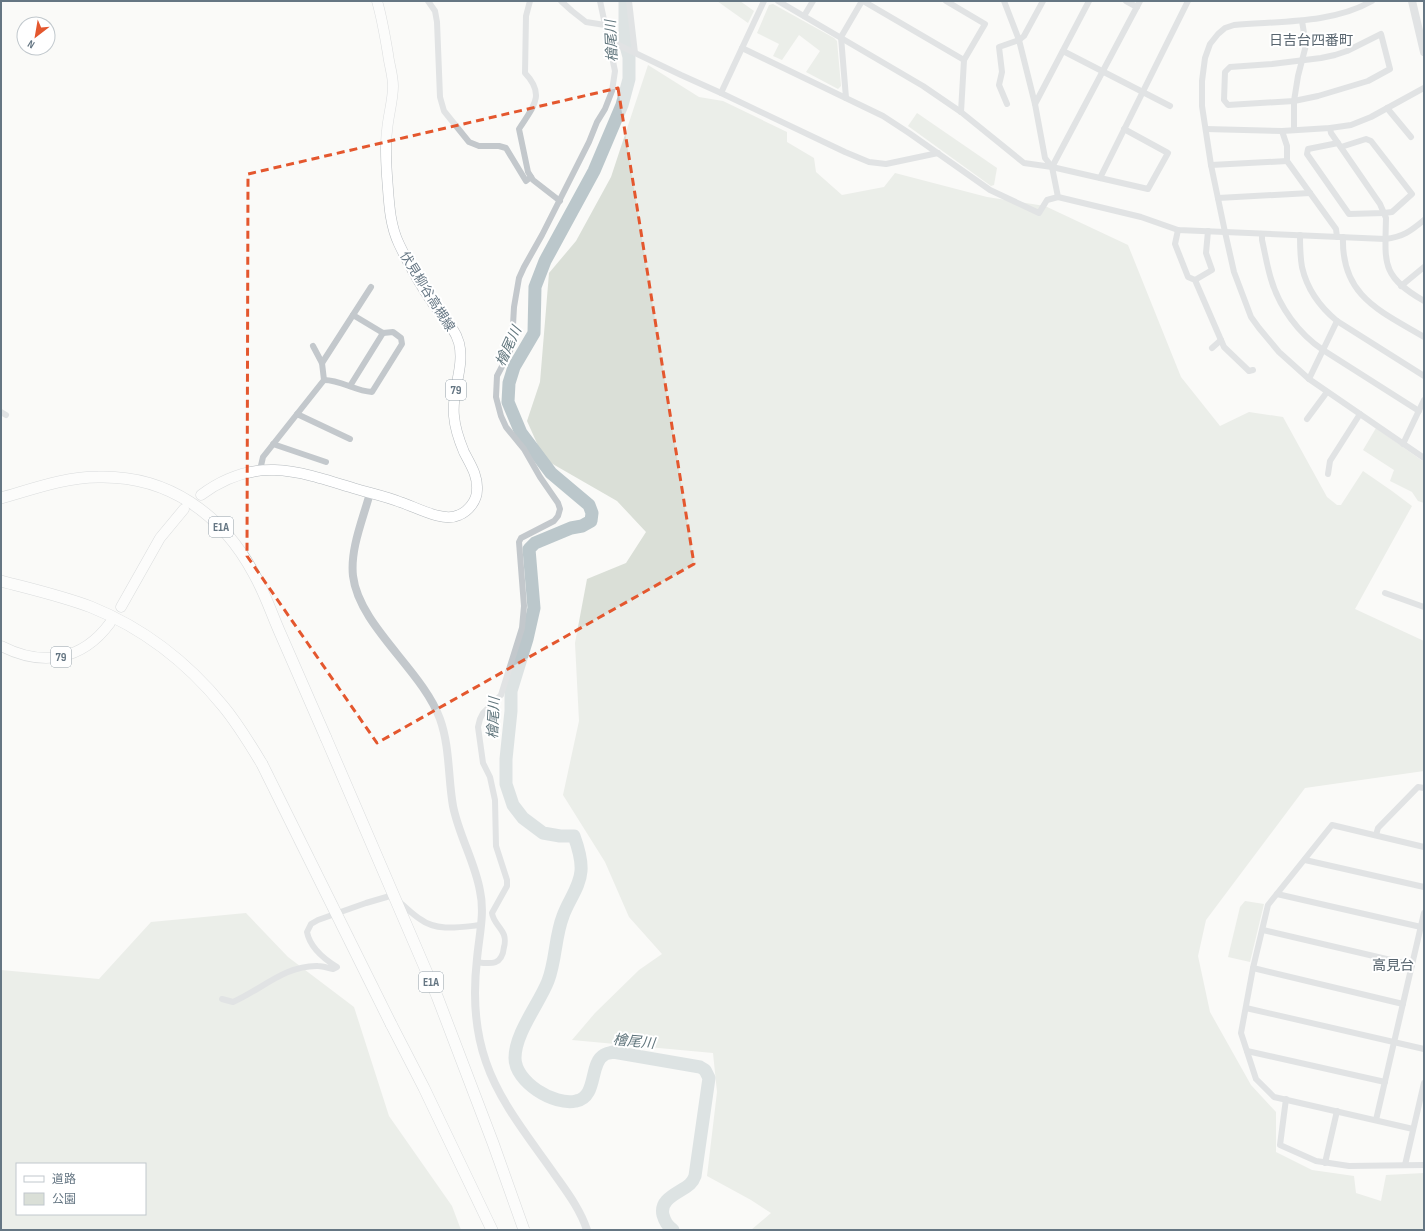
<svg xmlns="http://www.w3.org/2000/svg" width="1425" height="1231" viewBox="0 0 1425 1231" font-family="'Sofia Sans Condensed','Noto Sans JP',sans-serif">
<rect width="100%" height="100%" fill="#fafaf8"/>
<g fill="#dadfd7" fill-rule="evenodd">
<path d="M717,1H740L754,11L748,23Z"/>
<path d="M773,4L834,38L837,41L841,86L838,89L806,72L820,51L799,35L782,60L773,56L779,44L757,33L769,5Z"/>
<path d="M648,65L699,97L723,101L787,132V142L814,158L816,172L842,195L884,187L895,173L987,197L1045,206L1128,245L1181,377L1220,426L1249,412L1283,417L1327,497L1337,505H1341L1363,471L1392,491L1412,506L1355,609L1424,641V771L1305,788L1206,920L1198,956L1210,1012L1251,1085L1276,1112V1152L1312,1170L1354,1176L1356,1193L1381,1201L1386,1175L1424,1173V1230H751L771,1213L751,1200L707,1176L717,1092L713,1053L572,1040L595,1013L639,970L662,954L629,917L605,862L563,795L579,721L575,643L587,579L626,563L646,532L617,501L544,459L527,421L540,382L549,273L576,241L611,177Z"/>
<path d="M917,113L997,168L994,185L991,186L908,126Z"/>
<path d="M1376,428L1424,462V503L1418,501L1412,492L1390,481L1394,470L1363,450Z"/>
<path d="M1245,901L1264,904L1250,962L1228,957L1240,907Z"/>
<path d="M246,913L288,957L354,1007L389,1116L452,1206L461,1230H1V970L99,979L151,922ZM17,1164H145V1214H17Z"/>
</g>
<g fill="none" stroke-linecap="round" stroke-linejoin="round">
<path stroke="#bbc7cb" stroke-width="13" d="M625,1V42L629,57V79L622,105L594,171L545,261L535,287L534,333L514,367L509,383L508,402L521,433L551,473L589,505L592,513L591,521L582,526L571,528L535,543L529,549L534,608L527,639L511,691V711L506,759V784L513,805L523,818L543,833L560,836H574C578,847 582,859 581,871C580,887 568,901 563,916C555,936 556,960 548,981C539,1004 515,1033 515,1058C515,1082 554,1106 576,1101C598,1097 589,1063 604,1055C606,1053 610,1053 613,1052L700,1067L705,1070L709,1078L695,1176C694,1179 692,1182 690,1184C680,1193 659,1198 663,1215C665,1222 667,1225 673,1230"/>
<g stroke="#b5babe" stroke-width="11">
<g id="primary">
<path d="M201,495C253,456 296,470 353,488C369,493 385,496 400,502C416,507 443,523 459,515C469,511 477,500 477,490C478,475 470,464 464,452C459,440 455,429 454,416C451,392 465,367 459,343C455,328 443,317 434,305C421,286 409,265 399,244C389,223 389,200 387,176C386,161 385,146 387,131C388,116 393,101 393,86C393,75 389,64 388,54C385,36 382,18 377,1"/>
<path d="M121,607L160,538L184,509"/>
<path d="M1,646C42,667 82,661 110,623"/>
</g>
</g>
<g stroke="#b4b9bd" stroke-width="12">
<g id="motorway">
<path d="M1,498C33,489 65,477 98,477C168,475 222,514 254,574C265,593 272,615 281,635C296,669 311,703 326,738"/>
<path d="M1,581C31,589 62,596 91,607C143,628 188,663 223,706C238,724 250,744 262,764"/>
<path d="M391,1024L424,1088L492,1230"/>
</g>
</g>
<g stroke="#c3c8cc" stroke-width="6">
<path d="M428,1L435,11L437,22L440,97L444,111L469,142L479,146H499L506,148L526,181L531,177"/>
<path d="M530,1L526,16L525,73C546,95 533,107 519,129L528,172L533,180L560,201"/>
<path d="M561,1L572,11L586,22L605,25"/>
<path d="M629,1L635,53"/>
<path d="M778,1L923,86L961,112L1024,163L1052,167L1148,189L1168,153L1124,129"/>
<path d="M863,1L964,60"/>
<path d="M946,1L985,24L964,60L961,112"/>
<path d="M1004,1L1019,40L1035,104L1045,158L1052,167L1058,197L1141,217L1178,230L1385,239C1403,237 1411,231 1424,220"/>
<path d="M1126,1L1137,7"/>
<path d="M1372,1C1332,24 1279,21 1234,25L1225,28L1218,34L1210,44L1205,58L1202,81V106L1211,165L1225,232L1234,272L1251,317L1259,328L1279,352L1309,379L1424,458"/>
<path d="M804,16L813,1"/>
<path d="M1381,34L1390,69L1368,81L1318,96L1294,101L1228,105L1224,100L1225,72L1230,67L1272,64L1321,58L1335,55L1347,51Z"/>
<path d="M608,40L681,75L721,93L845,152L869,162L886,164L938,153"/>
<path d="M742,48L883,116L909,133L990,190L1039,213L1047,200L1058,197"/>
<path d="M1063,51L1170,106"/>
<path d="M721,93L764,1"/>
<path d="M846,98L841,37L862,1"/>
<path d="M1007,104L999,85L1002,72L999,47L1019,40L1024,36L1043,1"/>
<path d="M1035,104L1089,1"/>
<path d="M1387,108L1411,137"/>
<path d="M1330,128L1331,133L1380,204L1386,218C1385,264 1381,276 1424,301"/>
<path d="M1206,129L1282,131L1330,128L1351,125L1371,117L1424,88"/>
<path d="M1294,129V101L1298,76L1306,45L1302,21"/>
<path d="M1282,131L1287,146V161L1336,229L1337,237"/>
<path d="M1338,143L1308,149L1307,154L1349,214L1384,213L1392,212L1412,194L1371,141L1366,139L1341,147"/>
<path d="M1211,165L1287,161"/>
<path d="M1052,167L1140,1"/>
<path d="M1100,178L1188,1"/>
<path d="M1218,198L1310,193"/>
<path d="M1178,230L1175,244L1188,277L1195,280L1224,347L1249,371L1253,370"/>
<path d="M1262,234V240C1265,253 1267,266 1271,279C1279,307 1299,334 1323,350L1419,411"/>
<path d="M1300,235C1300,246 1300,256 1302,267C1307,289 1320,307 1337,321L1424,376"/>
<path d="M1343,237C1341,296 1380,311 1424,337"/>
<path d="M1195,280L1212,270L1206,253L1208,231"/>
<path d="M1401,286L1424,267"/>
<path d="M1212,348L1221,340"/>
<path d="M322,363L371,287"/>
<path d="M1309,379L1337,321"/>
<path d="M324,380C341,380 355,391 372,392L402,344L401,338L393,332L383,333L353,315"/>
<path d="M350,386L383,333"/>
<path d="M1,412L6,415"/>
<path d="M297,414L350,439"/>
<path d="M1307,419L1327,392"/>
<path d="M273,444L326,462"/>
<path d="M1403,444L1424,400"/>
<path d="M260,470L263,457L324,380L322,363L313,346"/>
<path d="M1328,474L1330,461L1360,414"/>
<path d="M1385,593L1424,607"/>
<path d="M1376,835L1378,828L1418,787L1424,788"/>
<path d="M1305,860L1424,887"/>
<path d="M1277,894L1421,927"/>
<path d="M1263,930L1412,965"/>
<path d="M476,962C491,964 502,966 504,947C505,944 505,938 504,935C501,927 493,922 492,913L507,886V880L496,846L495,800L490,777L483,763L478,727L480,719L483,713L501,695L522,628L524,606L519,542L521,538L554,521L558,516L560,509L558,503L540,477L524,449L506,427L501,416L496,397L497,376L510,351L512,343L514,307L519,278L524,267L542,235L589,142L597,122L605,109L612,91L615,71L600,1"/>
<path d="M1253,968L1403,1004"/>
<path d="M222,999L233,1002C261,990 285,965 318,966C323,966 328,968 333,969L337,967C324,959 310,948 307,932L311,924L318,920L366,903L390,896C403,903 408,911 420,919C437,932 461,927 481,925"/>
<path d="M1246,1008L1424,1049"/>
<path d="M1247,1051L1385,1082"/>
<path d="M1286,1099L1280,1145L1316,1161L1349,1166L1424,1165"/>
<path d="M1376,1120L1424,913"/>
<path d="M1413,1129L1274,1097L1256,1079L1241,1033L1253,968L1268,905L1332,825L1424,847"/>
<path d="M1325,1163L1337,1111"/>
<path d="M1405,1165L1424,1083"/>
</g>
<g stroke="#c3c8cc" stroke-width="8">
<path d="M1412,1L1424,52"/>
<path d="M370,493C363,519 350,549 353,576C359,626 423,671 440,719C450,747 448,778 453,806C459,836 475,862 480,891C485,913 479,936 477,959C473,994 474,1028 486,1062C500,1103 530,1139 555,1175C567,1192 580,1209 587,1230"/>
</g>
<use href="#primary" stroke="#fff" stroke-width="10"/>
<use href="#motorway" stroke="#fff" stroke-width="11"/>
<g stroke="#b4b9bd" stroke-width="12" stroke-linecap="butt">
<g id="motorway-bridge">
<path d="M326,738L437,996L493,1143L524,1230"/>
<path d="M262,764L391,1024"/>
</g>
</g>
<use href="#motorway-bridge" stroke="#fff" stroke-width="11"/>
</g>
<path d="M0 0H1425V1231H0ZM618,88L694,564L377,743L247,556L248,174Z" fill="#fafaf8" fill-opacity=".55" fill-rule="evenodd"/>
<path fill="none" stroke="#e4572e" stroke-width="3" stroke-dasharray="8 5" stroke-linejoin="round" d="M618,88L694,564L377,743L247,556L248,174Z"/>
<g text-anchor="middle" stroke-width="4" stroke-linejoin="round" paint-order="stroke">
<g fill="#fff" stroke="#939fa8" stroke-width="1">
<rect x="446" y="380" width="20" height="20" rx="3"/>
<rect x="209" y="517" width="24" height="20" rx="3"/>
<rect x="51" y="647" width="20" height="20" rx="3"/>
<rect x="419" y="972" width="24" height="20" rx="3"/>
</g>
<g font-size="12" font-weight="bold" fill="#657683">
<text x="456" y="394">79</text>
<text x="221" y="531">E1A</text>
<text x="61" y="661">79</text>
<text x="431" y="986">E1A</text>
</g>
<g font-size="13" fill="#657683" stroke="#fff">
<text transform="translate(428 291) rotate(58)" y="5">伏見柳谷高槻線</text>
</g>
<g font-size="14" fill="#57646e" stroke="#fff">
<text x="1311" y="45">日吉台四番町</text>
<text x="1393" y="970">高見台</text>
</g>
<g font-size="14" font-style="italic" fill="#60757c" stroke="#fff">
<text transform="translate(611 41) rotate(-93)" y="5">檜尾川</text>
<text transform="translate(508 346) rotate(-65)" y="5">檜尾川</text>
<text transform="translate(493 718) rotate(-87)" y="5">檜尾川</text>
<text transform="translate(634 1041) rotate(6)" y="5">檜尾川</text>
</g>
</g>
<rect width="1425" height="1231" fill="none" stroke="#657683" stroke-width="4"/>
<rect x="16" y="1163" width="130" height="52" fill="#ffffff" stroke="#c1c8cd"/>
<rect x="24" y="1176" width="20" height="6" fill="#ffffff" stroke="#c1c8cd"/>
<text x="52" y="1183" font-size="12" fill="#657683">道路</text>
<rect x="24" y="1193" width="20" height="12" fill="#dadfd7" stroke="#c1c8cd"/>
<text x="52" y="1203" font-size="12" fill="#657683">公園</text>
<g transform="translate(36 36) rotate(211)"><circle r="19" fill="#ffffff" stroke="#c1c8cd"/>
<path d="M0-3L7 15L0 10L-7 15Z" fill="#e4572e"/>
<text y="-6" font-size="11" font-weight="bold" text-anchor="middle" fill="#657683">N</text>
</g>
</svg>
